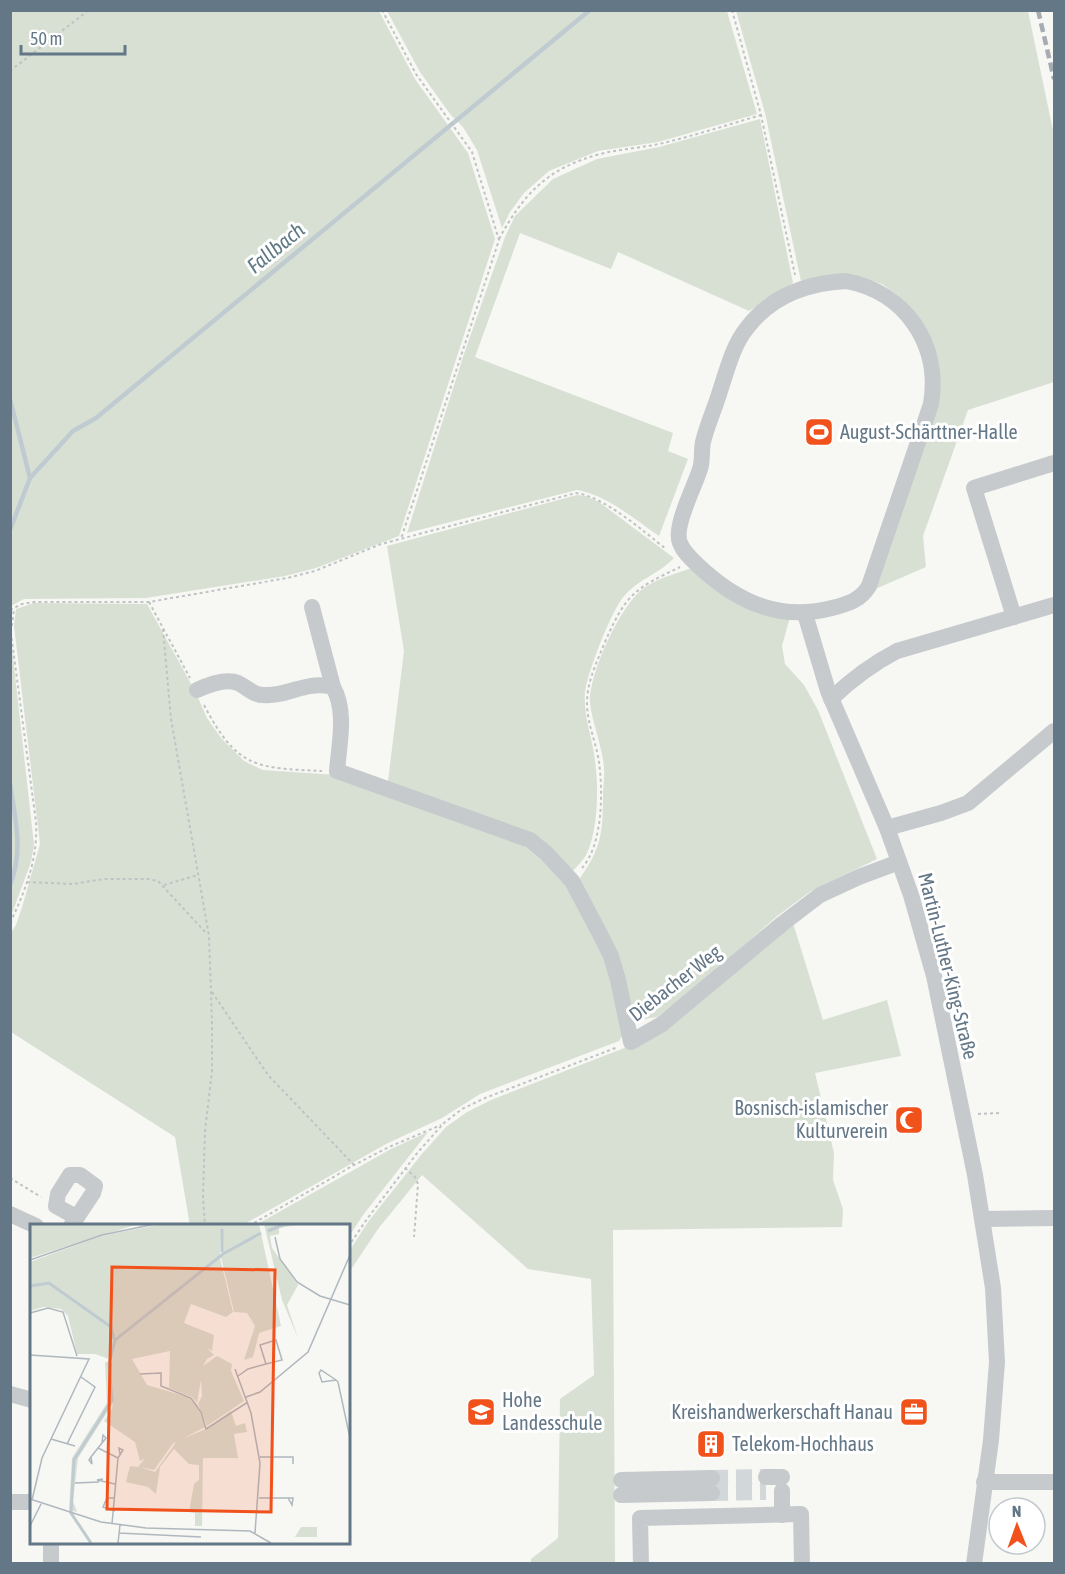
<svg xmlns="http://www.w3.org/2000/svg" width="1065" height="1574" viewBox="0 0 1065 1574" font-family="'Asap Condensed',sans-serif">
<rect width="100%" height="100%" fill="#f7f7f4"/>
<g fill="#d8e0d4">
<path d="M11,10L379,11L415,79L468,153L495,239L399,536L316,568L285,576L146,598L24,599L11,606Z"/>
<path d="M387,11H727L757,114L658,142L598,151L549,171L524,193L510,212L502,228L477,150L463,127L450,114L420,72Z"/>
<path d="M736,11H1028L1054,135V382L968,410L923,536L926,567L873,590L938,402L899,296L882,284L861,277L829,275L801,281L765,113Z"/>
<path d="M760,119L793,283L749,311L618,252L611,269L520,233L475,357L673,433L668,451L688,459L659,536C634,519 607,495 577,490L407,533L464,354L505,237L515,216L553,179L597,159L659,147Z"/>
<path d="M577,495L586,496L599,502L674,558C658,575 635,580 621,600C609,618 587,673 585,693C583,716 593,739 595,761C599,787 598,832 586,855C582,862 576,867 571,873L549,851L388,781L404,651L387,546Z"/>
<path d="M694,567L790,617L782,646L785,664L804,685L818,710L877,859L811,891L776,917L702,983L657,1017L639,1020L630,1010L578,881C602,848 603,832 603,792C604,781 605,770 603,760C600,740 592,722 590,702C589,674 622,600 647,586C661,577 679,573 694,567Z"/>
<path d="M34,603L147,604L195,691L207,718L221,738L244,761L263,770L337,775L512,836L570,883L607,958L625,1031L619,1041L480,1094L442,1118L386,1144L241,1226H190L175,1137L11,1032L10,934L16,925L23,904L40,844L14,626L16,609Z"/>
<path d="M10,630L34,845L31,862L11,916Z"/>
<path d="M793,923L823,1020L887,1000L901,1056L815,1073L834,1153L833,1180L843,1209L842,1227L613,1230L615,1563H531V1559L558,1538L560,1399L594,1375L591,1279L528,1269L422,1175L378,1229L348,1274V1253L368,1222L421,1155L446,1127L467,1112L491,1100L632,1045Z"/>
<path d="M428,1132L363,1215L348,1238V1226H254L391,1149Z"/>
</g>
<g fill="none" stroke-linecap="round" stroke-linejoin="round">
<g stroke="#bfcbd0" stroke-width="4.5">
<path d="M10,399L30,478"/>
<path d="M10,530L30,478L73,431L96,418L590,10"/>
<path d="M10,783C15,819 24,850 10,885"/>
</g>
<g stroke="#d2d7d9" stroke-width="16" stroke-dasharray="16 8" stroke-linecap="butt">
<path d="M712,1478L766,1477"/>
<path d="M712,1493L766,1492"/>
</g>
<g stroke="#c0c2c4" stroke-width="2" stroke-dasharray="3 3" stroke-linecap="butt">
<path d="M382,10L416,74L472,152L499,240L401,539"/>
<path d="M732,10L761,115L795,275"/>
<path d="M10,71L89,10"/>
<path d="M499,239C524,193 548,168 600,154C620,149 640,148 659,144C693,136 727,125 761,115"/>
<path d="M149,602L190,678"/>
<path d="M10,610L22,604L34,602H149L287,578L315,571L381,544L576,493C605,497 643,531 666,549"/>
<path d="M10,626L36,822C38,859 26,889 10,923"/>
<path d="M12,626L14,608"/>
<path d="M163,629L171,719L209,936L212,1023V1071L205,1131L203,1197L205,1226"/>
<path d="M204,705C237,768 255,768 322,771"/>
<path d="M582,868C603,844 603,792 599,762C596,742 587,723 587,703C587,681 597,662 605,642C626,594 634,589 680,567"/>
<path d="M27,882L73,884L104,879H148L158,881L207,934"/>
<path d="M164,885L198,875"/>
<path d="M212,992L268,1075L354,1165"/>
<path d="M978,1114L1000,1113"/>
<path d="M405,1168L415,1177L418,1184L414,1237"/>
<path d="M10,1178L41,1197"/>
<path d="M249,1226L354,1165L389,1147L441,1125"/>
<path d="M348,1247L367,1219L418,1152L444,1123L462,1109L485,1098L618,1047"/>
</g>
<g stroke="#c6cacd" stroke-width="16">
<path d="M846,281C905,292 941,344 931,404L869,586C861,600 848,604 832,608C782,621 741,604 703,570C695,562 684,554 680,543C673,527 695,486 700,469C703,461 701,451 703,442C707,425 715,408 720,391C727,370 733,345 747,328C771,296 807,283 846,281Z"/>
<path d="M312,607L333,687"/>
<path d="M805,614L828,691L887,828L911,895L934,976L975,1175L993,1288L997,1362L991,1440L974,1564"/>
<path d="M1014,617L974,488L1054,463"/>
<path d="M197,690C208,685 226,678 238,683C247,687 253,695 263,695C289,697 304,680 333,687C347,711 339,745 337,771L530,840L547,854L572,881L600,934L611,956L618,980L631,1042L662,1024L782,924L820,895L859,877L899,862"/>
<path d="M831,699C852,679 872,664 897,651L1054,605"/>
<path d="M887,828L941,813L968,803L1054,731"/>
<path d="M10,1214L36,1226"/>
<path d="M983,1219L1054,1218"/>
<path d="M71,1226L93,1193L95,1186L80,1175H70L58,1194L56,1206L76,1217"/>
<path d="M10,1394L32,1400"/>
<path d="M766,1477H782"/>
<path d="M621,1480L712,1478"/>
<path d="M984,1482H1054"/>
<path d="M782,1491V1515"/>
<path d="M621,1495L712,1493"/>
<path d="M10,1502H32"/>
<path d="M51,1564V1542"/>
<path d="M641,1564L640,1518L801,1514L802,1564"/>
</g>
<path stroke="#a6acb2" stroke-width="4.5" stroke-dasharray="9 4.5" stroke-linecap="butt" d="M1038,10L1054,79"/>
</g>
<defs>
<g id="stadium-square" transform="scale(1.5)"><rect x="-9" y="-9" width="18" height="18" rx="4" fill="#f1511a" stroke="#fff"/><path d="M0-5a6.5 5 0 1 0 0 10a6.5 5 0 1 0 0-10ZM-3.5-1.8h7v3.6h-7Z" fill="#fff"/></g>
<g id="mosque-square" transform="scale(1.5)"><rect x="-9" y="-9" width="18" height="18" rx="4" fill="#f1511a" stroke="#fff"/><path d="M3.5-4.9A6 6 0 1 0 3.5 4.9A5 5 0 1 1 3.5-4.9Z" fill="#fff"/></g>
<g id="school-square" transform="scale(1.5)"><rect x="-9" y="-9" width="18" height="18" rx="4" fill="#f1511a" stroke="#fff"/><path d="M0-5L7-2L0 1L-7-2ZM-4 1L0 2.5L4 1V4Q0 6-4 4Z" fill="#fff"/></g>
<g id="office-square" transform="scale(1.5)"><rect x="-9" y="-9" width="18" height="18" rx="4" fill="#f1511a" stroke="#fff"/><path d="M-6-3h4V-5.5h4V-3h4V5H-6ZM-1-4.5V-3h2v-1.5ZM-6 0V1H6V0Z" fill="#fff"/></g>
<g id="building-square" transform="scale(1.5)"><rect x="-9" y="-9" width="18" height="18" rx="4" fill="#f1511a" stroke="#fff"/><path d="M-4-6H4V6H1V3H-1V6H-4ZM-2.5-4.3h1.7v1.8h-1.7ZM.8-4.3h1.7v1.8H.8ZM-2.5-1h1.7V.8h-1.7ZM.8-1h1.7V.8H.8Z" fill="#fff"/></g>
</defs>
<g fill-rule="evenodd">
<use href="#stadium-square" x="819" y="432"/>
<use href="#mosque-square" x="909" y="1120"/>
<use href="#school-square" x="481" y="1412"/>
<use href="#office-square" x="914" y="1412"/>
<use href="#building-square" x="711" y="1444"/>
</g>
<g text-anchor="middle" stroke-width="6" stroke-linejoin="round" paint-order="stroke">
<g font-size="20" fill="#647787" stroke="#fff" text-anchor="start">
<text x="840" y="439">August-Schärttner-Halle</text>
<text x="888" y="1115" text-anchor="end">Bosnisch-islamischer<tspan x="888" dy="23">Kulturverein</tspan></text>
<text x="502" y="1407">Hohe<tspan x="502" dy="23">Landesschule</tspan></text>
<text x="893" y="1419" text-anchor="end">Kreishandwerkerschaft Hanau</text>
<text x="732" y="1451">Telekom-Hochhaus</text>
</g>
<g font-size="20" fill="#647787" stroke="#fff">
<text transform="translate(948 966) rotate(76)" y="7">Martin-Luther-King-Straße</text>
<text transform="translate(675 983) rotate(-38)" y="7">Diebacher Weg</text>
</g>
<g font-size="21" font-style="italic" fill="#5f7983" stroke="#fff">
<text transform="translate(276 248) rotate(-39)" y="7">Fallbach</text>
</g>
</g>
<g transform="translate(30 1224)">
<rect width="320" height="320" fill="#f7f7f4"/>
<path d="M0,0H108L0,34ZM132,0H229L251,102L229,109L223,133L214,136L225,102L217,89L204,88L191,33L190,8V34L203,88L196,93L161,80L154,99L184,111L182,127L177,124L184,131L177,135L173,142L187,132L202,140L201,147L214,177L177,202L168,180L172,172L171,156L167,179L162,173L139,164L140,127L102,135L117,161L158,173L167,180L175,203L110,237L105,218L74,197L82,185L83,179L48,234L43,277L47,288L39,286L42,234L77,179L75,138L82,139V136L65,130H47L38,92L31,85L13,83L0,87V38L71,12ZM234,0H273L249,4V10L240,12L242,24L268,61L257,81L268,114L252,76ZM201,187L206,202L215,199L217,208L204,210L208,234H173L172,302H165V289L159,288L164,260L169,256V241L159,240L144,225L130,243L126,270L118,263L96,258L100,242L108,243L117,232L144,218L124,246L110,243L125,248L147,217L176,205ZM271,303H287V313H265Z" fill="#d8e0d4"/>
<path fill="none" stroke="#bfcbd0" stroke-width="3" d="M192,5V28M238,7L255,0M0,62L19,59L81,103L84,115M61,319L41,289L44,236L82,176L79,139L85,116L193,30L231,9"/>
<path fill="none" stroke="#afb8be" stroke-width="1.5" d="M245,13L250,35L267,58L290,72L320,81M0,36L72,11L125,0M0,89L18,84L33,88L47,132M0,109V89M0,131L59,135L12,234L2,276M205,145L221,189L230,239L225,309M110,150L131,149V162L161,174L171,188L176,205L218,178M208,152L218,145L236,140L252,136L246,116L230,121L236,140M306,156L292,158L289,149L291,146L306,156L308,158L320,214M216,173L230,168L278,128L320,31M21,215L45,222M72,219L73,211L76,214L68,224L88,234L82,300M37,220L65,163L51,153M61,233L62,240L59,236L61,233L68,224M230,233H263V240M88,234L93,226L89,224L90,230M73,255L67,256L85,260M45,259L69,258M229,274H263L262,281L258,274M0,275L71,298L116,304L220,307L241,319M85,287L73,283L77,274H85M0,302L11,280M89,309L171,313M88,319L90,301"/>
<path fill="#f1511a" fill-opacity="0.15" stroke="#f1511a" stroke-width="3" d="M82,43L245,46L241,288L77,285Z"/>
<rect width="320" height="320" fill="none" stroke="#647787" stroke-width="3"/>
</g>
<rect width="1065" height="1574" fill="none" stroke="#647787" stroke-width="24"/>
<g transform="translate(1017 1526) rotate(359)"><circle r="28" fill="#ffffff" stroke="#c1c9cf" stroke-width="1.5"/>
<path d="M0-4.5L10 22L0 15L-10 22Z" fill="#f1511a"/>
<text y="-9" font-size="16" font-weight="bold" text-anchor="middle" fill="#647787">N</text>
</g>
<path d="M21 45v9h104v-9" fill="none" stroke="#647787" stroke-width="3"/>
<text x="30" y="45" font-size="18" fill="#647787" stroke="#ffffff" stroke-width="4.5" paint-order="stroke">50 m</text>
</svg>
